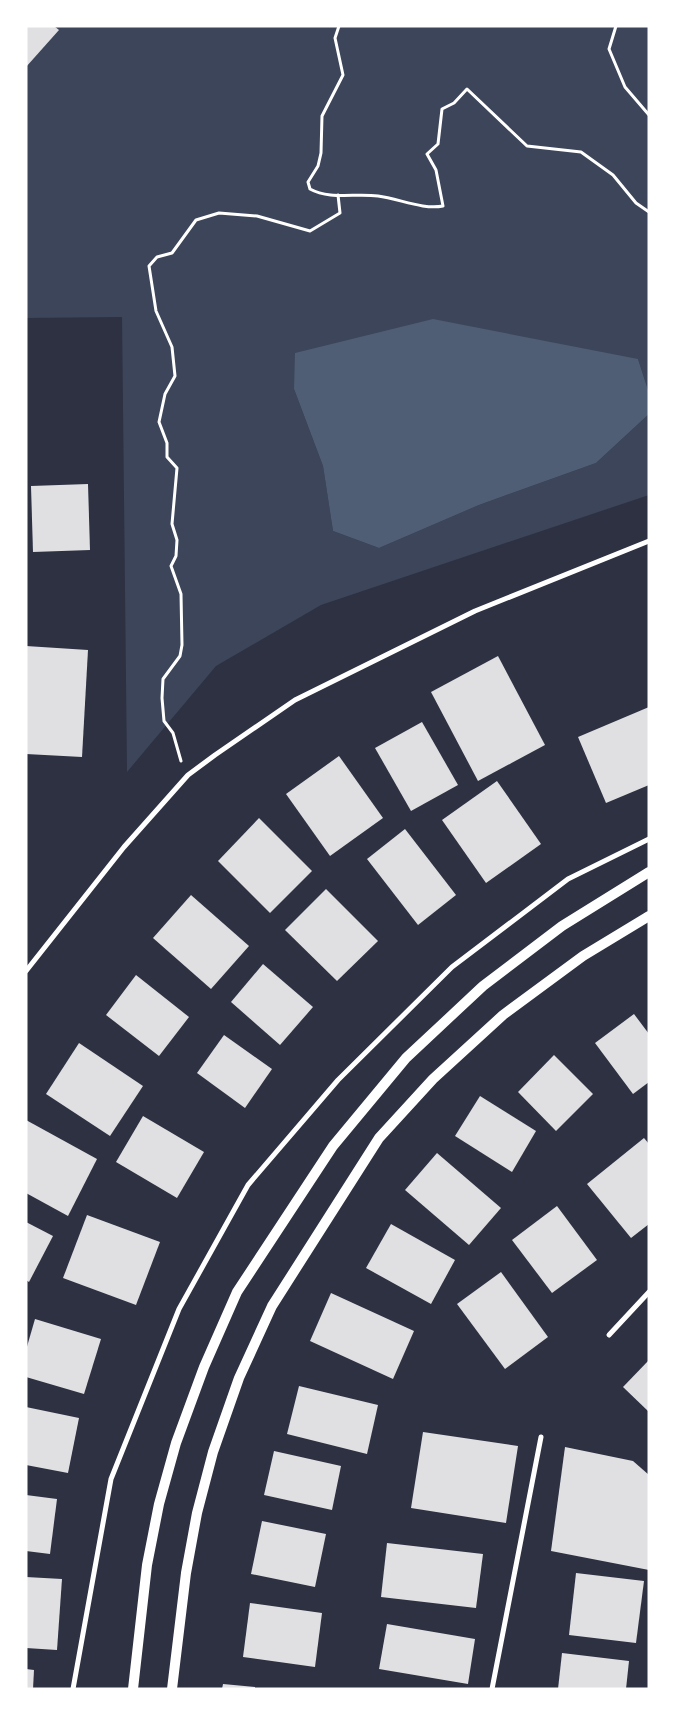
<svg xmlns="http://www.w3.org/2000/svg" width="675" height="1715" viewBox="0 0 675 1715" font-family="'Exo 2',sans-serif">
<rect width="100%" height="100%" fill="#2d3142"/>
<path fill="#3c4559" d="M26,26H649V393L638,359L294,389L323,466L333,531L379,548L479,505L596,463L649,414V495L321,605L216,666L127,772L122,317L26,318Z"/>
<path fill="#4f5d75" d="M433,319L638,359L649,393V414L596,463L479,505L379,548L333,531L323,466L294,389L295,353Z"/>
<g fill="#e0e0e3">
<path d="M26,26H54L59,30L26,67Z"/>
<path d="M88,484L90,550L33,552L31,486Z"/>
<path d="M26,646L88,650L82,757L26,754Z"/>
<path d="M498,656L545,745L478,781L431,692Z"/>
<path d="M649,707V785L606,803L578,737Z"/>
<path d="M422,722L458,785L411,811L375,748Z"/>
<path d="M339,756L383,818L330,856L286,794Z"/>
<path d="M497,781L541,844L486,883L442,820Z"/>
<path d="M259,818L312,871L270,913L218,861Z"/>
<path d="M405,829L456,895L418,925L367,859Z"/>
<path d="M326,889L378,941L337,981L285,930Z"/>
<path d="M191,895L249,946L211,989L153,938Z"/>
<path d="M263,964L313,1007L280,1045L231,1002Z"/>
<path d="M136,975L189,1017L159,1056L106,1015Z"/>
<path d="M634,1014L649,1034V1082L633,1094L595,1043Z"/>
<path d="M224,1035L272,1069L245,1108L197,1073Z"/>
<path d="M79,1043L143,1086L110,1136L46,1094Z"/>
<path d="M554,1055L593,1094L556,1131L518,1092Z"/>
<path d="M480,1096L536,1131L512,1172L455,1136Z"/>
<path d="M143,1116L204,1152L177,1198L116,1162Z"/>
<path d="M26,1120L97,1159L68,1216L26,1193Z"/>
<path d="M644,1138L649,1144V1224L631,1238L587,1184Z"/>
<path d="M437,1153L501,1208L469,1245L405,1190Z"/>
<path d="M557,1206L597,1260L552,1293L512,1240Z"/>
<path d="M87,1215L160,1242L136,1305L63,1278Z"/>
<path d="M26,1222L53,1236L29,1282L26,1280Z"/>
<path d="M391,1224L455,1260L431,1304L366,1268Z"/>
<path d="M501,1272L548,1337L505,1369L457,1304Z"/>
<path d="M331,1293L414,1331L393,1379L310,1341Z"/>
<path d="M35,1319L101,1339L84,1394L26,1377V1350Z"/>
<path d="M649,1360V1412L623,1387Z"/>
<path d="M299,1386L378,1405L367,1454L287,1434Z"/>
<path d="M26,1407L79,1418L68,1473L26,1465Z"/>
<path d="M423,1432L518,1446L506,1523L411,1508Z"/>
<path d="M565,1447L633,1461L649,1475V1570L551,1551Z"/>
<path d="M274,1451L341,1466L332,1510L264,1495Z"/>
<path d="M26,1495L57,1499L50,1554L26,1551Z"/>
<path d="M262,1521L326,1534L315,1587L251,1574Z"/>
<path d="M387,1543L483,1554L476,1608L381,1597Z"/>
<path d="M576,1573L644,1581L636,1643L569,1635Z"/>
<path d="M26,1577L62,1579L57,1650L26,1648Z"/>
<path d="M250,1603L322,1613L315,1667L243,1657Z"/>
<path d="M387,1624L475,1639L468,1684L379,1669Z"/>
<path d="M562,1653L629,1661L626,1689H558Z"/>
<path d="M26,1669L34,1670L33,1689H26Z"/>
<path d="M223,1684L255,1687V1689H222Z"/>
</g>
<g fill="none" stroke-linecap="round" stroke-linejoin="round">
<g stroke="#fff" stroke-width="3">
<path d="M339,26L335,38L343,75L322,116L321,153L318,166L308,182L310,189C330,200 355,193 378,196C400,199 423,210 443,206L436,170L427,154L438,144L442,109L454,103L467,89L527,146L581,152L613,175L636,203L649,212"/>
<path d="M616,26L609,49L625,87L649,115"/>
<path d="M181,761L173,733L164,721L162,698L163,679L180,656L182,645L181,594L171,566L176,556L177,540L172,524L177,468L167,457V443L159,422L165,394L175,376L172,347L156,311L149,266L157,257L172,253L196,220L219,213L257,216L310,231L340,213L338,195"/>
</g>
<g stroke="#fff" stroke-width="5">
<path d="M26,971L124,847L188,775L215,755L295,700L475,611L649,541"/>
<path d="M609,1335L649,1292"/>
<path d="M73,1689L111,1479L179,1309L248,1185L338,1080L452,967L568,879L649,839"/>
<path d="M492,1689L541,1437"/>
</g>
<g stroke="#fff" stroke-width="10">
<path d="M133,1689L147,1565L159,1504L176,1443L204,1367L237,1292L333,1146L406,1058L483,986L562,926L649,872"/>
<path d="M172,1689L186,1573L197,1513L213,1452L239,1378L272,1306L379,1138L433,1079L503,1015L583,956L649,916"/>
</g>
</g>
<rect width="675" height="1715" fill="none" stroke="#ffffff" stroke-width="55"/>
</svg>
